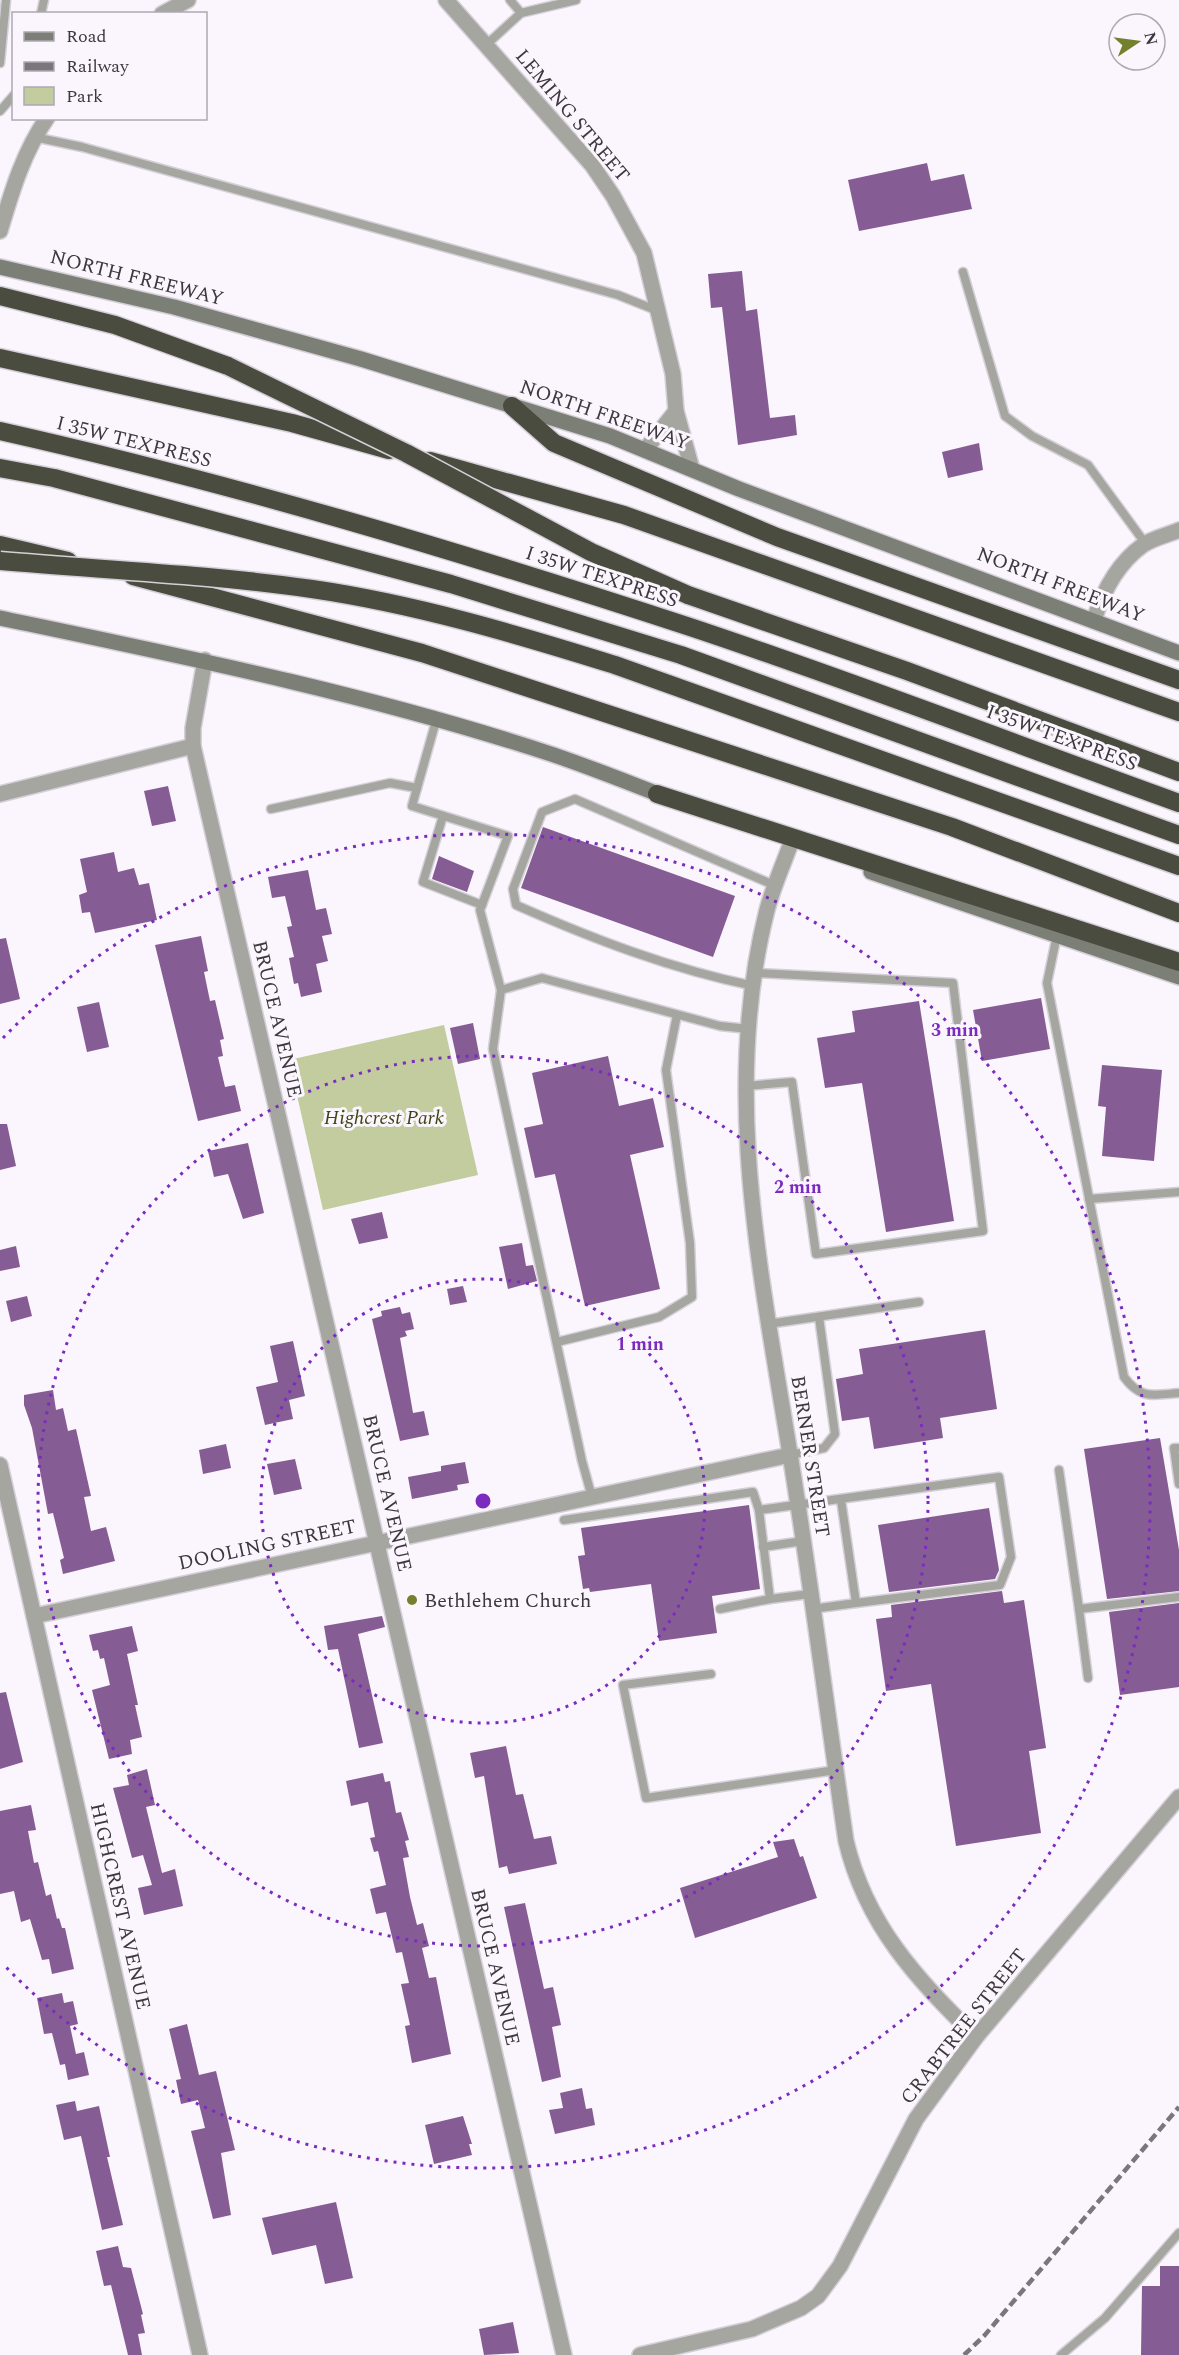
<svg xmlns="http://www.w3.org/2000/svg" width="1179" height="2355" viewBox="0 0 1179 2355" font-family="Spectral,serif">
<rect width="100%" height="100%" fill="#fbf5fd"/>
<path fill="#c2cc9e" d="M444,1025L478,1175L323,1210L289,1060Z"/>
<g fill="#855c93">
<path d="M927,163L931,181L964,174L972,209L859,231L848,180Z"/>
<path d="M742,271L746,311L757,309L770,418L795,415L797,435L738,445L722,307L711,308L708,274Z"/>
<path d="M979,443L983,470L948,478L942,452Z"/>
<path d="M168,786L176,821L152,826L144,791Z"/>
<path d="M543,827L735,896L713,957L521,888Z"/>
<path d="M114,852L118,872L134,868L139,885L149,883L157,920L95,933L90,912L82,913L79,895L87,892L80,859Z"/>
<path d="M439,856L474,871L467,892L432,879Z"/>
<path d="M308,870L316,910L326,908L332,934L322,936L328,961L316,964L322,992L301,997L298,983L294,984L289,958L294,957L287,927L292,926L285,896L272,898L268,877Z"/>
<path d="M201,936L208,971L204,972L210,1001L215,1000L224,1039L220,1040L223,1056L218,1057L225,1087L235,1085L241,1111L198,1121L155,945Z"/>
<path d="M6,938L20,999L0,1004V939Z"/>
<path d="M1041,998L1050,1049L982,1061L973,1010Z"/>
<path d="M919,1001L954,1221L886,1232L862,1083L825,1088L817,1038L855,1032L852,1011Z"/>
<path d="M99,1002L109,1047L87,1052L77,1007Z"/>
<path d="M473,1023L480,1059L458,1064L450,1028Z"/>
<path d="M608,1056L619,1106L653,1098L664,1147L630,1155L660,1289L585,1306L555,1174L535,1178L524,1128L543,1124L532,1073Z"/>
<path d="M1102,1065L1162,1070L1154,1161L1102,1156L1106,1107L1098,1106Z"/>
<path d="M0,1124H7L16,1166L0,1170Z"/>
<path d="M248,1143L264,1213L243,1219L228,1174L214,1177L208,1151Z"/>
<path d="M382,1212L388,1238L359,1244L351,1219Z"/>
<path d="M522,1243L526,1266L533,1265L537,1281L508,1289L499,1247Z"/>
<path d="M16,1246L20,1267L0,1271V1250Z"/>
<path d="M463,1286L467,1302L450,1305L447,1289Z"/>
<path d="M27,1296L32,1316L11,1322L6,1301Z"/>
<path d="M400,1307L402,1314L410,1312L414,1329L405,1331L407,1336L400,1338L413,1413L424,1411L429,1435L400,1441L372,1319L382,1316L381,1311Z"/>
<path d="M985,1330L997,1409L940,1418L943,1438L874,1449L869,1417L842,1421L836,1379L863,1374L859,1349Z"/>
<path d="M293,1341L305,1396L289,1400L293,1419L265,1425L256,1387L278,1382L270,1346Z"/>
<path d="M53,1390L56,1410L63,1408L68,1431L76,1429L91,1496L84,1497L91,1531L106,1527L115,1561L63,1574L60,1560L64,1558L53,1513L48,1514L32,1428L24,1405V1395Z"/>
<path d="M1160,1438L1179,1550V1591L1107,1599L1084,1449Z"/>
<path d="M226,1444L231,1468L203,1474L199,1450Z"/>
<path d="M295,1459L302,1489L274,1495L267,1464Z"/>
<path d="M465,1462L469,1483L457,1485L458,1490L412,1499L408,1477L441,1471V1466Z"/>
<path d="M749,1505L760,1589L712,1596L717,1633L659,1641L651,1584L590,1592L589,1588L583,1589L578,1556L585,1555L581,1528Z"/>
<path d="M989,1508L999,1570L995,1579L889,1592L878,1525Z"/>
<path d="M1002,1591L1004,1603L1024,1600L1046,1748L1029,1751L1041,1833L956,1846L931,1684L886,1691L876,1619L892,1617L891,1605Z"/>
<path d="M1179,1603V1687L1120,1695L1109,1612Z"/>
<path d="M382,1616L385,1627L358,1634L383,1743L359,1748L338,1649L328,1650L324,1626Z"/>
<path d="M132,1626L138,1651L127,1654L138,1705H135L142,1737L130,1740L132,1754L109,1759L92,1690L110,1685L104,1658L100,1659L98,1650L93,1651L89,1635Z"/>
<path d="M6,1692L23,1762L0,1769V1693Z"/>
<path d="M506,1746L516,1795L523,1794L534,1839L551,1836L557,1864L509,1874L507,1866L499,1868L484,1776L475,1778L470,1753Z"/>
<path d="M147,1769L155,1805L146,1807L162,1873L175,1869L183,1906L144,1915L138,1888L152,1885L143,1855L132,1858L113,1788L129,1785L127,1775Z"/>
<path d="M383,1773L385,1782L390,1781L396,1813L401,1812L409,1840L405,1841L409,1857L403,1858L410,1897L417,1925L423,1923L429,1946L422,1948L429,1978L436,1977L451,2054L412,2063L405,2026L410,2025L401,1984L409,1983L402,1952L396,1953L386,1912L376,1914L370,1889L386,1885L378,1851L374,1852L370,1838L375,1837L368,1802L351,1806L346,1781Z"/>
<path d="M31,1805L36,1830L28,1831L34,1863L38,1862L46,1896L51,1894L57,1919L59,1918L62,1928H65L74,1969L52,1974L49,1959L42,1960L30,1919L21,1922L14,1891L0,1894V1811Z"/>
<path d="M794,1839L800,1857L803,1856L817,1898L695,1938L680,1888L778,1857L773,1842Z"/>
<path d="M525,1903L544,1989L553,1987L561,2025L552,2027L561,2077L542,2082L504,1907Z"/>
<path d="M62,1993L64,2003L73,2001L78,2024L70,2026L76,2054L84,2052L89,2075L68,2080L65,2064L60,2065L52,2033L44,2034L37,1998Z"/>
<path d="M187,2024L199,2075L216,2071L235,2150L221,2153L231,2215L213,2219L191,2131L205,2128L198,2100L181,2104L176,2080L181,2079L169,2029Z"/>
<path d="M582,2088L586,2109L592,2108L595,2125L555,2134L549,2110L563,2108L560,2093Z"/>
<path d="M75,2101L77,2111L99,2106L110,2157H107L123,2225L102,2230L81,2136L64,2140L56,2105Z"/>
<path d="M463,2116L472,2144H469L472,2155L434,2164L425,2125Z"/>
<path d="M336,2202L353,2278L325,2284L316,2245L272,2255L262,2218Z"/>
<path d="M118,2246L123,2267L131,2268L143,2314L141,2315L145,2333L138,2334L142,2355H128L111,2285L104,2286L96,2251Z"/>
<path d="M1160,2266H1179V2355H1141L1142,2286H1160Z"/>
<path d="M513,2322L519,2353L484,2355L479,2329Z"/>
</g>
<g fill="none" stroke-linecap="round" stroke-linejoin="round">
<g stroke="#d5cfd7" stroke-width="11">
<g id="service">
<path d="M510,0L521,13"/>
<path d="M41,14L44,0"/>
<path d="M486,45L521,13L576,0"/>
<path d="M0,63L6,0"/>
<path d="M0,111L14,95"/>
<path d="M34,137L82,147L618,295L658,311"/>
<path d="M963,272L1005,416L1032,436L1088,465L1145,543"/>
<path d="M436,721L412,806L508,836L480,910L501,990"/>
<path d="M271,809L390,783L417,788"/>
<path d="M443,816L423,882L482,905"/>
<path d="M1057,935L1047,983L1124,1377C1141,1400 1153,1395 1179,1393"/>
<path d="M754,986C671,969 593,939 516,905L513,889L542,812L575,799L776,886"/>
<path d="M746,1086L792,1082L816,1254L983,1231L953,983L756,973"/>
<path d="M1089,1199L1179,1192"/>
<path d="M768,1324L919,1302"/>
<path d="M557,1342L659,1317L692,1297L690,1243L666,1070L677,1015"/>
<path d="M1179,1448H1174L1179,1484"/>
<path d="M790,1455L824,1448L835,1434L819,1317"/>
<path d="M1059,1470L1079,1609L1179,1597"/>
<path d="M592,1497L582,1461L493,1049L501,990L542,978L720,1026L749,1029"/>
<path d="M564,1520L753,1492L759,1510"/>
<path d="M763,1547L803,1541"/>
<path d="M770,1599L810,1594"/>
<path d="M720,1609L770,1599L759,1510L999,1477L1011,1557L1000,1585L856,1603"/>
<path d="M812,1609L856,1603L841,1500"/>
<path d="M1079,1609L1088,1678"/>
<path d="M711,1674L623,1685L646,1798L836,1770"/>
<path d="M1061,2355L1105,2318L1179,2233"/>
</g>
</g>
<g stroke="#d5cfd7" stroke-width="18">
<g id="minor">
<path d="M446,0L592,165L613,196L644,253L673,374L676,411L692,469"/>
<path d="M162,14L188,0"/>
<path d="M0,231C12,191 23,153 47,118"/>
<path d="M645,450L676,411"/>
<path d="M1094,620C1103,591 1118,563 1143,545C1153,538 1168,535 1179,530"/>
<path d="M205,660L193,728V746L564,2355"/>
<path d="M0,794L193,746"/>
<path d="M791,843C783,865 773,887 767,910C721,1091 761,1274 790,1454C811,1583 827,1712 846,1841C866,1925 916,1978 976,2037"/>
<path d="M0,1465L200,2355"/>
<path d="M34,1616L790,1455"/>
<path d="M640,2355L752,2329L801,2308L818,2296L840,2266L916,2119L976,2037L1179,1797"/>
</g>
</g>
<g stroke="#d5cfd7" stroke-width="18">
<g id="secondary">
<path d="M0,267L174,307L361,359L610,436L739,489L1179,653"/>
<path d="M0,618C186,657 373,695 554,755C592,768 630,783 668,798"/>
<path d="M871,872L1179,977"/>
</g>
</g>
<g stroke="#d5cfd7" stroke-width="21">
<g id="motorway">
<path d="M0,296L115,325L228,366"/>
<path d="M0,358L292,423L389,450"/>
<path d="M512,406L554,443L777,537L1179,680"/>
<path d="M0,431C232,483 461,552 687,626C853,681 1015,744 1179,803"/>
<path d="M430,461L624,515L1179,712"/>
<path d="M0,468L54,478L451,584L681,655L1179,835"/>
<path d="M0,545L68,561"/>
<path d="M133,576L422,653L952,827L1179,913"/>
<path d="M688,595L907,671L1179,772"/>
<path d="M615,665L1179,866"/>
<path d="M657,794L1179,962"/>
</g>
</g>
<use href="#service" stroke="#a4a69f" stroke-width="8"/>
<use href="#minor" stroke="#a4a69f" stroke-width="15"/>
<use href="#secondary" stroke="#7c7f75" stroke-width="15"/>
<use href="#motorway" stroke="#494c3f" stroke-width="18"/>
<path stroke="#7a767c" stroke-width="4.5" stroke-dasharray="9 4.5" stroke-linecap="butt" d="M964,2355L984,2336L1179,2107"/>
<g stroke="#d5cfd7" stroke-width="21" stroke-linecap="butt">
<g id="motorway-bridge">
<path d="M228,366L406,453L591,552L688,595"/>
<path d="M0,561C104,570 208,574 312,589C415,604 516,634 615,665"/>
</g>
</g>
<use href="#motorway-bridge" stroke="#494c3f" stroke-width="18"/>
</g>
<g fill="none" stroke="#7b2cbf" stroke-width="3" stroke-dasharray="3 6">
<circle cx="483" cy="1501" r="222"/>
<circle cx="483" cy="1501" r="445"/>
<path d="M3 1038A667 667 0 1 1 3 1964"/>
</g>
<circle fill="#73802e" stroke="#fbf5fd" stroke-width="2" cx="412" cy="1600" r="6"/>
<g text-anchor="middle" stroke-width="6" stroke-linejoin="round" paint-order="stroke">
<g font-size="20" fill="#3c383d" stroke="#fbf5fd">
<text transform="translate(573 115) rotate(50)" y="7">LEMING STREET</text>
<text transform="translate(137 277) rotate(14)" y="7">NORTH FREEWAY</text>
<text transform="translate(605 414) rotate(19)" y="7">NORTH FREEWAY</text>
<text transform="translate(134 441) rotate(14)" y="7">I 35W TEXPRESS</text>
<text transform="translate(602 576) rotate(18)" y="7">I 35W TEXPRESS</text>
<text transform="translate(1061 584) rotate(21)" y="7">NORTH FREEWAY</text>
<text transform="translate(1062 737) rotate(20)" y="7">I 35W TEXPRESS</text>
<text transform="translate(278 1019) rotate(77)" y="7">BRUCE AVENUE</text>
<text transform="translate(811 1456) rotate(81)" y="7">BERNER STREET</text>
<text transform="translate(388 1493) rotate(77)" y="7">BRUCE AVENUE</text>
<text transform="translate(267 1544) rotate(-12)" y="7">DOOLING STREET</text>
<text transform="translate(121 1906) rotate(77)" y="7">HIGHCREST AVENUE</text>
<text transform="translate(496 1967) rotate(77)" y="7">BRUCE AVENUE</text>
<text transform="translate(963 2026) rotate(-52)" y="7">CRABTREE STREET</text>
</g>
<g font-size="20" font-style="italic" fill="#3e4610" stroke="#fbf5fd">
<text x="384" y="1124">Highcrest Park</text>
</g>
<g font-size="20" fill="#3c383d" stroke="#fbf5fd" text-anchor="start">
<text x="424" y="1607">Bethlehem Church</text>
</g>
</g>
<circle cx="483" cy="1501" r="9" fill="#7b2cbf" stroke="#fbf5fd" stroke-width="3"/>
<g font-size="18" text-anchor="middle" font-weight="bold" fill="#7b2cbf" stroke="#fbf5fd" stroke-width="6" stroke-linejoin="round" paint-order="stroke">
<text x="955" y="1036">3 min</text>
<text x="798" y="1193">2 min</text>
<text x="640" y="1350">1 min</text>
</g>
<rect x="12" y="12" width="195" height="108" fill="#fbf5fd" stroke="#afa9b0" stroke-width="1.5"/>
<rect x="24" y="32" width="30" height="9" fill="#7c7f75" stroke="#afa9b0" stroke-width="1.5"/>
<text x="66" y="42" font-size="18" fill="#3c383d">Road</text>
<rect x="24" y="62" width="30" height="9" fill="#7a767c" stroke="#afa9b0" stroke-width="1.5"/>
<text x="66" y="72" font-size="18" fill="#3c383d">Railway</text>
<rect x="24" y="87" width="30" height="18" fill="#c2cc9e" stroke="#afa9b0" stroke-width="1.5"/>
<text x="66" y="102" font-size="18" fill="#3c383d">Park</text>
<g transform="translate(1137 42) rotate(77)"><circle r="28" fill="#fbf5fd" stroke="#afa9b0" stroke-width="1.5"/>
<path d="M0-4.5L10 22L0 15L-10 22Z" fill="#73802e"/>
<text y="-9" font-size="16" font-weight="bold" text-anchor="middle" fill="#3c383d">N</text>
</g>
</svg>
